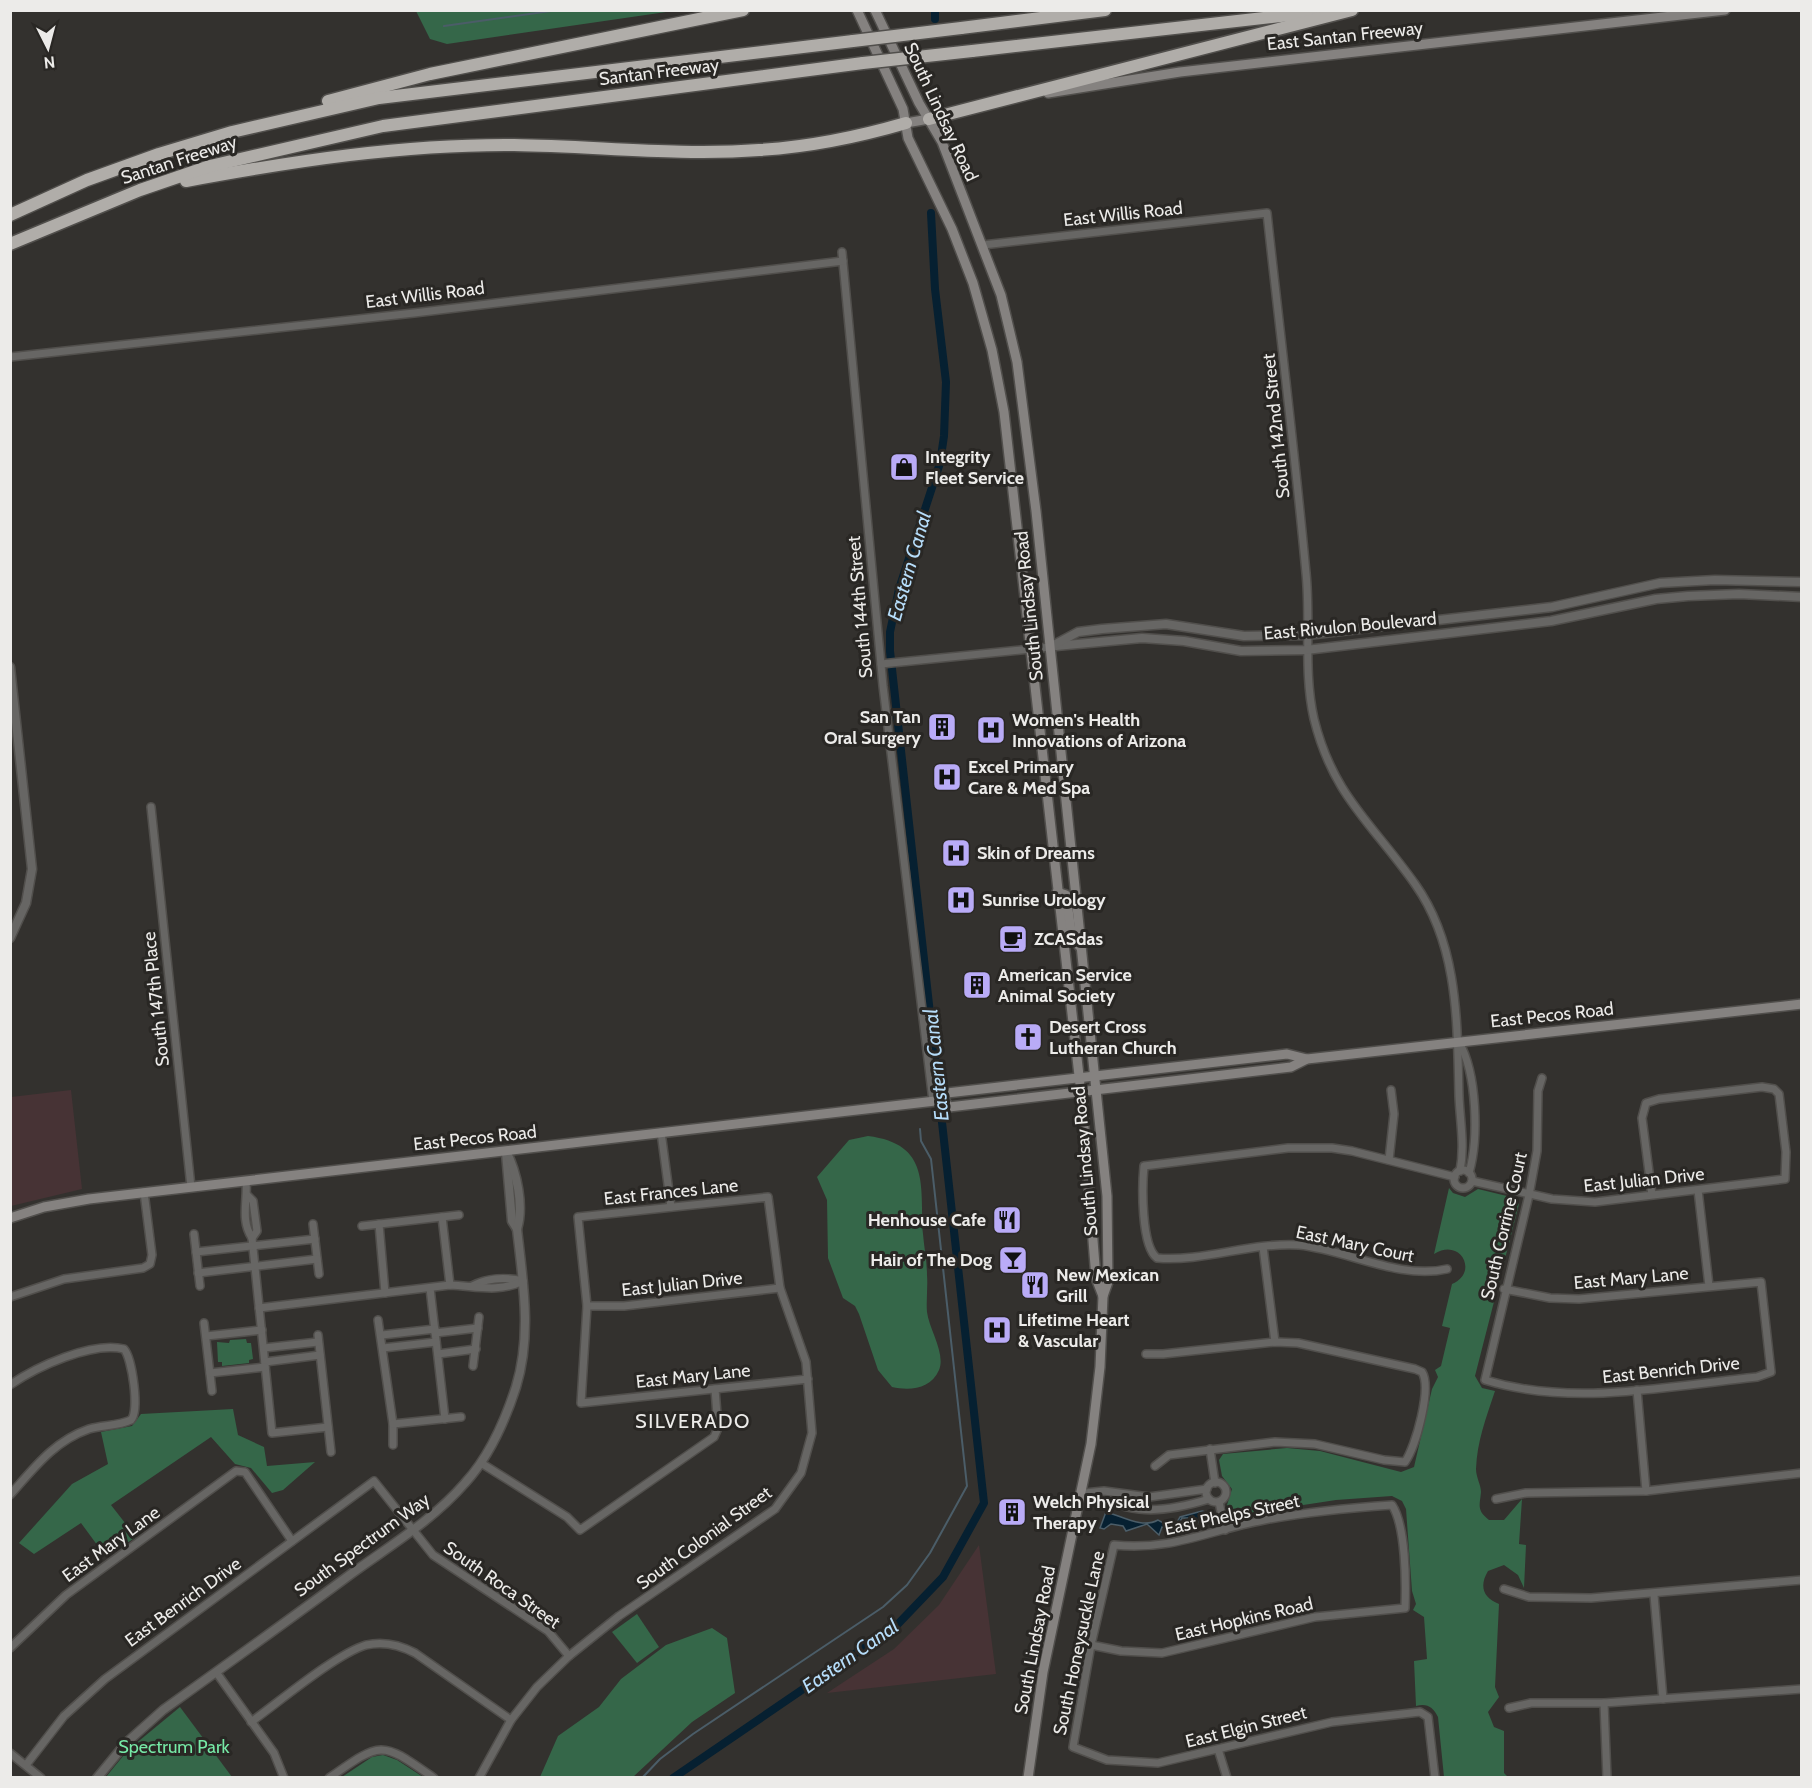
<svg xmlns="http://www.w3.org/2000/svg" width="1812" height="1788" viewBox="0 0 1812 1788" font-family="Cabin,sans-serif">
<rect width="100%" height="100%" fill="#33312e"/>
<g fill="#473335">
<path d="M71,1090L82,1189L11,1206V1097Z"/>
<path d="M979,1545L996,1674L827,1693L894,1649L939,1605Z"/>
</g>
<g fill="#356749">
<path d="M416,11V10L673,11L447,44L430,39Z"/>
<path d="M868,1136C931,1144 920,1186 923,1234C924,1247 927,1261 927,1275C928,1287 926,1300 927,1312C929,1329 946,1354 939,1370C931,1389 910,1391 892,1387L878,1370L859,1314L855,1306L843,1298L828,1258L827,1200L817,1177L849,1140Z"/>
<path d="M1449,1188L1453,1193L1465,1197L1478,1189L1515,1198L1519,1204L1475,1376L1482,1388L1495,1391C1486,1418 1477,1441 1476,1469C1476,1477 1481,1485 1481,1492C1480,1505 1476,1510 1489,1520H1504L1522,1499L1519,1544L1526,1545L1524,1588L1518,1575L1504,1565L1488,1571C1479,1586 1483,1598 1499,1604L1495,1687L1499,1697L1488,1712L1494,1727L1504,1731V1773L1507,1776L1534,1777H1444L1438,1717C1433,1707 1427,1703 1416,1706L1414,1661L1427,1659L1424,1617L1413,1610L1416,1604L1412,1591L1406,1509L1402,1501L1392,1496L1336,1500L1277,1509L1235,1521L1229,1517L1227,1505L1232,1489L1222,1476L1219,1460L1223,1454L1287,1448L1320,1451L1401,1472L1414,1467L1432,1389L1438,1377L1435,1370L1441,1366L1450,1328L1442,1326L1452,1284C1479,1273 1461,1237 1434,1254Z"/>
<path d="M246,1339L247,1343H251L253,1359L249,1360V1363L222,1366V1362H218L217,1342L229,1343L230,1340Z"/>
<path d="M233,1409L238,1435L264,1447L267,1466L315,1462L283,1490L272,1493L251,1468L235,1464L211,1437L111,1505L136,1537L106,1557L81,1523L34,1554L19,1543L72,1484L108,1464L101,1432L132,1426L141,1414Z"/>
<path d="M637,1614L659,1647L637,1663L612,1632Z"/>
<path d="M712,1628L727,1638L735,1693L692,1722L633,1777H540L558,1736L599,1707L621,1679L666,1645Z"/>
<path d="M180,1707L232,1777H106L128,1750Z"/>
<path d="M383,1755L397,1760L423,1777H342L372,1757Z"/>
</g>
<path fill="#062031" stroke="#4b5d68" stroke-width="1.5" d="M1202,1511L1209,1513L1210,1519H1203L1198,1522L1191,1518H1182L1175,1528L1162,1527L1159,1535L1147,1524L1126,1531L1123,1526L1111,1524L1104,1529L1100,1528L1106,1512C1122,1516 1142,1529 1158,1520L1169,1526L1176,1524L1180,1517Z"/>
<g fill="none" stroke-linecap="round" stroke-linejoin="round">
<g stroke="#4b5d68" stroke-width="2">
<path d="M444,26L558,10"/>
<path d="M642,1778L660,1759L693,1734L883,1607L907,1585L930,1553L967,1486L931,1159L921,1141L920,1129"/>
</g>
<g stroke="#062031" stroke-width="8">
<path d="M935,10V19"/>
<path d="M673,1778L897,1625L943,1577L984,1503L890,651V632L899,589L940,463L944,436L946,382L935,289L931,213"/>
</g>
<g stroke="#514f4c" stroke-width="10">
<g id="minor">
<path d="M983,245L1267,213C1280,333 1295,453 1306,573C1311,621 1303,671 1314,719C1333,796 1372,823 1415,884C1459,946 1457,1023 1459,1096C1460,1121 1465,1146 1460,1171"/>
<path d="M842,252L883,686L933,1101"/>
<path d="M10,357L414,313L843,261"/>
<path d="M881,664L1050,647"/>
<path d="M151,807L191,1187"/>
<path d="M1459,1042C1477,1074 1479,1138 1469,1173"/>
<path d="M661,1132L671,1207"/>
<path d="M1389,1160L1394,1114L1391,1090"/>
<circle cx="1463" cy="1179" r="9"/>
<path d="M246,1181C248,1200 240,1220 252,1238L272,1433L328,1427"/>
<path d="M1472,1181L1552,1199L1595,1202L1785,1179L1786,1152L1779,1094L1774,1089L1762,1087L1659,1099L1646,1103L1642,1118L1652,1195"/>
<path d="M1698,1190L1709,1286"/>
<path d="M248,1196L253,1201L257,1231L252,1238"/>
<path d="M442,1217L450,1285"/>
<path d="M313,1224L319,1274"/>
<path d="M379,1224L385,1293"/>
<path d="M362,1226L459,1215"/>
<path d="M194,1234L200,1286"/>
<path d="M1263,1247L1275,1342"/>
<path d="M196,1252L315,1239"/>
<path d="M1447,1269C1399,1280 1348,1250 1299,1245C1252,1242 1203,1262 1157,1258C1141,1246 1142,1186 1144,1166L1288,1148H1332L1352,1151L1455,1177"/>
<path d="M198,1273L317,1259"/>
<path d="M472,1286C487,1278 506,1277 523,1281"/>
<path d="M430,1288L445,1419"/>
<path d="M1504,1289L1550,1298L1579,1299L1761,1282L1771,1372L1757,1377C1667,1386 1573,1407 1485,1380L1529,1195L1537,1151L1538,1091L1542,1078"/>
<path d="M10,1297L64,1279L143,1268L150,1264L152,1255L144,1192"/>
<path d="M587,1306H624L780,1288"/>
<path d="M259,1308L450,1285C476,1286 498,1293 523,1281"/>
<path d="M378,1320L393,1424V1445"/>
<path d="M204,1323L212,1391"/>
<path d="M435,1333L478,1328"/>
<path d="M318,1335L331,1452"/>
<path d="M382,1335L435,1329"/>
<path d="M206,1336L262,1330"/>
<path d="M264,1348L318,1342"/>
<path d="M383,1348L436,1342"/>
<path d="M438,1354L476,1349"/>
<path d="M1146,1354H1163L1275,1342L1298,1343L1415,1369L1422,1372C1432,1388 1416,1446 1405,1462L1384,1460L1315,1444L1275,1442L1169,1455L1155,1466"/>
<path d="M265,1362L320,1355"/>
<path d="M473,1366L479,1317"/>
<path d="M210,1373L265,1367"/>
<path d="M10,1385C36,1367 92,1341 124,1349C132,1358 140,1411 131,1420C118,1426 103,1425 89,1429C54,1441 34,1468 10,1495"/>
<path d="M1637,1390L1646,1491"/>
<path d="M393,1424L461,1417"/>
<path d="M1210,1449L1215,1483"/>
<path d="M481,1463L567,1517L580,1530L714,1437L718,1428L715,1389"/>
<circle cx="1216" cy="1492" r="10"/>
<path d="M1082,1493C1134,1513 1157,1515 1209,1499"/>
<path d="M1085,1493L1104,1491L1149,1497L1207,1489"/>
<path d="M1496,1499L1526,1493L1646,1491L1802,1473"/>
<path d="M1219,1502L1225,1530"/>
<path d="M1504,1589L1529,1597L1591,1598L1802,1580"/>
<path d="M1654,1595L1663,1699"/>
<path d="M1091,1645L1121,1651L1162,1653L1315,1617L1405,1608C1406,1583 1406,1526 1392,1505C1349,1508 1306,1512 1264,1520C1209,1530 1172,1551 1114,1545L1091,1645L1073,1747L1107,1760L1158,1763L1332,1722L1420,1712L1428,1717L1435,1778"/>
<path d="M10,1648L66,1595L236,1471L245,1472L292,1541"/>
<path d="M216,1672L274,1753L284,1778"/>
<path d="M1604,1703L1607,1778"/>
<path d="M1509,1708L1531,1703H1604L1802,1689"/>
<path d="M251,1722C279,1702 336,1654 366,1645C383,1641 400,1645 415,1653L511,1720"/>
<path d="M1218,1749L1227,1778"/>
<path d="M10,1753L41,1778"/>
<path d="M26,1765L64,1716L105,1679L374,1481L433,1555L548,1631L569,1656"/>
<path d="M329,1778C383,1740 381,1741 434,1778"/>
<path d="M479,1778L511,1720L537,1687L569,1656L619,1616L775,1509L801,1473L812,1433L806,1362L780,1288L768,1197L578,1217L587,1306L581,1403L808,1379"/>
</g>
</g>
<g stroke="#514f4c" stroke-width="11">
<g id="tertiary">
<path d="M1056,646L1142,638L1184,641L1241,651L1306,650L1551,621L1656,599L1688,596L1739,594L1802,597"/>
<path d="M1050,647L1078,632L1102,629L1166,624L1244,636L1307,635L1552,607L1660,583L1715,580L1802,582"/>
<path d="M10,667L32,869L26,903L10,938"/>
<path d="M506,1153L512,1221L517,1229"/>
<path d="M97,1778L126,1743L163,1710C226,1665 289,1620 351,1574C391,1545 433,1520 465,1483C489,1457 505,1421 516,1387C532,1335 523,1282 517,1229C524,1206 517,1172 506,1151"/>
</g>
</g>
<g stroke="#514f4c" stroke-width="12">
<g id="secondary">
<path d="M857,10L903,109L908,138L952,229L973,283L992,350L1004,412L1082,1102L1096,1278L1103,1296"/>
<path d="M875,10L919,103L942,142L1001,295L1017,362L1036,511L1107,1196L1108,1282L1103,1296L1100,1367L1091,1444L1043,1672L1028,1778"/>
<path d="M1048,93L1180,72L1725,10"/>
<path d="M906,123L929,119"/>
<path d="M1057,892L1066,895L1071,931L1079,946"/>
<path d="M944,1100L949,1107L1291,1067L1307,1059L1802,1004"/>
<path d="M944,1100L947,1093L1287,1054L1307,1059"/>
<path d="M10,1218L44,1207L89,1199L944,1100"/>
</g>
</g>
<g stroke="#514f4c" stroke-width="15">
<g id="motorway">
<path d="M961,28L1105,10"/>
<path d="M972,51L1325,11"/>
<path d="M328,101L430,74L743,10"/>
<path d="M929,119L1352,10"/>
<path d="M186,181C294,161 404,144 514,145C596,146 678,156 759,150C809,147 858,137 906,123"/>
<path d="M10,215L87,180L159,154L232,132L379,98L853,41"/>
<path d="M10,244L140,190L210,166L383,126L863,63"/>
</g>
</g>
<use href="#minor" stroke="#676664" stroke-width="7"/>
<use href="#tertiary" stroke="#676664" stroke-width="8"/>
<use href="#secondary" stroke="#858280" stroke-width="9"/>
<use href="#motorway" stroke="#b0ada9" stroke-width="12"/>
<g stroke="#514f4c" stroke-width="15" stroke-linecap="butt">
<g id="motorway-bridge">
<path d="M853,41L961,28"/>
<path d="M863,63L972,51"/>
</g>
</g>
<use href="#motorway-bridge" stroke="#b0ada9" stroke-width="12"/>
</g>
<defs>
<g id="shop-square" transform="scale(1.5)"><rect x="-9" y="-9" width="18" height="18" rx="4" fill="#b9abf7" stroke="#292724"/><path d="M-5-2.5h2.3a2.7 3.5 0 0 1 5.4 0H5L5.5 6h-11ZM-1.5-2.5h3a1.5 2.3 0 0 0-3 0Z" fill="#111"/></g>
<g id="building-square" transform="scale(1.5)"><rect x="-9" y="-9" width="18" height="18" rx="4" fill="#b9abf7" stroke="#292724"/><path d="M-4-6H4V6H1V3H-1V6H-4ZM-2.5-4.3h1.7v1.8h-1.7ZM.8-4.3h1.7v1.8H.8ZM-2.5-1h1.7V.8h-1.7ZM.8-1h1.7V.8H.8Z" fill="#111"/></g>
<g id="hospital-square" transform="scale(1.5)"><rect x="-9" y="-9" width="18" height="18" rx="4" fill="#b9abf7" stroke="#292724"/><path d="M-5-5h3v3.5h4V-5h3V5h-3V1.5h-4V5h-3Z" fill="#111"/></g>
<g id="cafe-square" transform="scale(1.5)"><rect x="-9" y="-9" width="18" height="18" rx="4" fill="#b9abf7" stroke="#292724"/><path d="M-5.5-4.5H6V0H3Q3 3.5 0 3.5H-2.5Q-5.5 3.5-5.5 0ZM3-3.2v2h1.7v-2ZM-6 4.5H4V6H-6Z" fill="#111"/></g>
<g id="church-square" transform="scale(1.5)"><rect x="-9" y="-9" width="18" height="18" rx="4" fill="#b9abf7" stroke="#292724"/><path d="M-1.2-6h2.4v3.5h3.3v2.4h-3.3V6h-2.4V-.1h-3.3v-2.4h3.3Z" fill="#111"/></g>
<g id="restaurant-square" transform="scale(1.5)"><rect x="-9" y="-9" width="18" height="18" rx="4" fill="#b9abf7" stroke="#292724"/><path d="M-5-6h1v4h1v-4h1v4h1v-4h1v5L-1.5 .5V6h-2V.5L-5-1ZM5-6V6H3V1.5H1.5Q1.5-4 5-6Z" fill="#111"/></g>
<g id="bar-square" transform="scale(1.5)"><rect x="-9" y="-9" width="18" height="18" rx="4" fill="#b9abf7" stroke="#292724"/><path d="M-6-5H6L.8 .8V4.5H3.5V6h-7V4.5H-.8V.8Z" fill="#111"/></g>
</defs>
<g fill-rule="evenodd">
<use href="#shop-square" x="904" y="467"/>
<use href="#building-square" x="942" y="727"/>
<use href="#hospital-square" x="991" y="730"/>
<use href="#hospital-square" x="947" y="777"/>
<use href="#hospital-square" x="956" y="853"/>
<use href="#hospital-square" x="961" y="900"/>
<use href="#cafe-square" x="1013" y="939"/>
<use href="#building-square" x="977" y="985"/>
<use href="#church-square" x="1028" y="1037"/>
<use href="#restaurant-square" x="1007" y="1220"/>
<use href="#bar-square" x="1013" y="1260"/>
<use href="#restaurant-square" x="1035" y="1285"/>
<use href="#hospital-square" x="997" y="1330"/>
<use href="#building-square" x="1012" y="1512"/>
</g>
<g text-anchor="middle" stroke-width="6" stroke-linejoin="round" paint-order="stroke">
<g font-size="18" fill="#ecebe9" stroke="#292724">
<text transform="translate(1345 36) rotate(-6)" y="6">East Santan Freeway</text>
<text transform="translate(659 72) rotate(-7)" y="6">Santan Freeway</text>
<text transform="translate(941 112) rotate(65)" y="6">South Lindsay Road</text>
<text transform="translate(179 160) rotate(-18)" y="6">Santan Freeway</text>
<text transform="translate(1123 214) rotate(-6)" y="6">East Willis Road</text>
<text transform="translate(425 295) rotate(-7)" y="6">East Willis Road</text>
<text transform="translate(1276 426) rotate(-96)" y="6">South 142nd Street</text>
<text transform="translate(1029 606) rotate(-96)" y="6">South Lindsay Road</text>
<text transform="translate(860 607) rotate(-95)" y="6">South 144th Street</text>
<text transform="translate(1350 626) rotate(-5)" y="6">East Rivulon Boulevard</text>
<text transform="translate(156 999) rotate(-96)" y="6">South 147th Place</text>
<text transform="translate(1552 1015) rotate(-6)" y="6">East Pecos Road</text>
<text transform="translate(475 1138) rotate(-6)" y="6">East Pecos Road</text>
<text transform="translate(1085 1161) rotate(-95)" y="6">South Lindsay Road</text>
<text transform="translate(1644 1180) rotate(-6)" y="6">East Julian Drive</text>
<text transform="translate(671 1192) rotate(-6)" y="6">East Frances Lane</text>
<text transform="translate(1504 1226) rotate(-77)" y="6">South Corrine Court</text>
<text transform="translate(1355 1244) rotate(12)" y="6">East Mary Court</text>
<text transform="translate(1631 1278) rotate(-5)" y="6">East Mary Lane</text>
<text transform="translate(682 1284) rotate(-6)" y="6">East Julian Drive</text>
<text transform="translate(1671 1370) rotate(-6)" y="6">East Benrich Drive</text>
<text transform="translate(693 1376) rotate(-6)" y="6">East Mary Lane</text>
<text transform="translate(1232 1515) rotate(-12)" y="6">East Phelps Street</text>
<text transform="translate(704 1538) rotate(-36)" y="6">South Colonial Street</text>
<text transform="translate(111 1544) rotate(-36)" y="6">East Mary Lane</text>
<text transform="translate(362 1545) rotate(-36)" y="6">South Spectrum Way</text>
<text transform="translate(502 1585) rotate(35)" y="6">South Roca Street</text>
<text transform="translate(183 1602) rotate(-36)" y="6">East Benrich Drive</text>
<text transform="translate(1244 1619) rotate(-13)" y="6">East Hopkins Road</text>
<text transform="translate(1035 1640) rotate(-79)" y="6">South Lindsay Road</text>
<text transform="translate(1079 1643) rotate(-78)" y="6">South Honeysuckle Lane</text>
<text transform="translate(1246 1727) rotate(-14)" y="6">East Elgin Street</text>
</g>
<g font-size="18" font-weight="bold" fill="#ecebe9" stroke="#292724" text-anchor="start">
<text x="925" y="463">Integrity<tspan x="925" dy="21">Fleet Service</tspan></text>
<text x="921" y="723" text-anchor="end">San Tan<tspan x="921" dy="21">Oral Surgery</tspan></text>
<text x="1012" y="726">Women's Health<tspan x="1012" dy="21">Innovations of Arizona</tspan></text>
<text x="968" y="773">Excel Primary<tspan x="968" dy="21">Care &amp; Med Spa</tspan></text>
<text x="977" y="859">Skin of Dreams</text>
<text x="982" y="906">Sunrise Urology</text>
<text x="1034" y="945">ZCASdas</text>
<text x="998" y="981">American Service<tspan x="998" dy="21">Animal Society</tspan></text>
<text x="1049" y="1033">Desert Cross<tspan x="1049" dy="21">Lutheran Church</tspan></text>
<text x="986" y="1226" text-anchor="end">Henhouse Cafe</text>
<text x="992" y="1266" text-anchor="end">Hair of The Dog</text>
<text x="1056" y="1281">New Mexican<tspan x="1056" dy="21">Grill</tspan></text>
<text x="1018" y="1326">Lifetime Heart<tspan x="1018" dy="21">&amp; Vascular</tspan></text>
<text x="1033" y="1508">Welch Physical<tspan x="1033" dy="21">Therapy</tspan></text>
</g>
<g font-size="18" fill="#76e9a6" stroke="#292724">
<text x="174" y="1753">Spectrum Park</text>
</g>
<g font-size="20" font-style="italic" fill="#b6ddfa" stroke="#292724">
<text transform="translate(909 566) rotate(-74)" y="7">Eastern Canal</text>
<text transform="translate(936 1065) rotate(-96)" y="7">Eastern Canal</text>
<text transform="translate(850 1656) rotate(-35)" y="7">Eastern Canal</text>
</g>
<g font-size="20" letter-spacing="1.5" fill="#ecebe9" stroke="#292724">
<text x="693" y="1428">SILVERADO</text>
</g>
</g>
<rect width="1812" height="1788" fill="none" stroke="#ecebe9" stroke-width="24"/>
<g transform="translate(48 48) rotate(174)" stroke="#292724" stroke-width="4.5" paint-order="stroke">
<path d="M0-4.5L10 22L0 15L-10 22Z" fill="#ecebe9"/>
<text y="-9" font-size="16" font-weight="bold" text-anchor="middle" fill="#ecebe9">N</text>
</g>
</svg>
